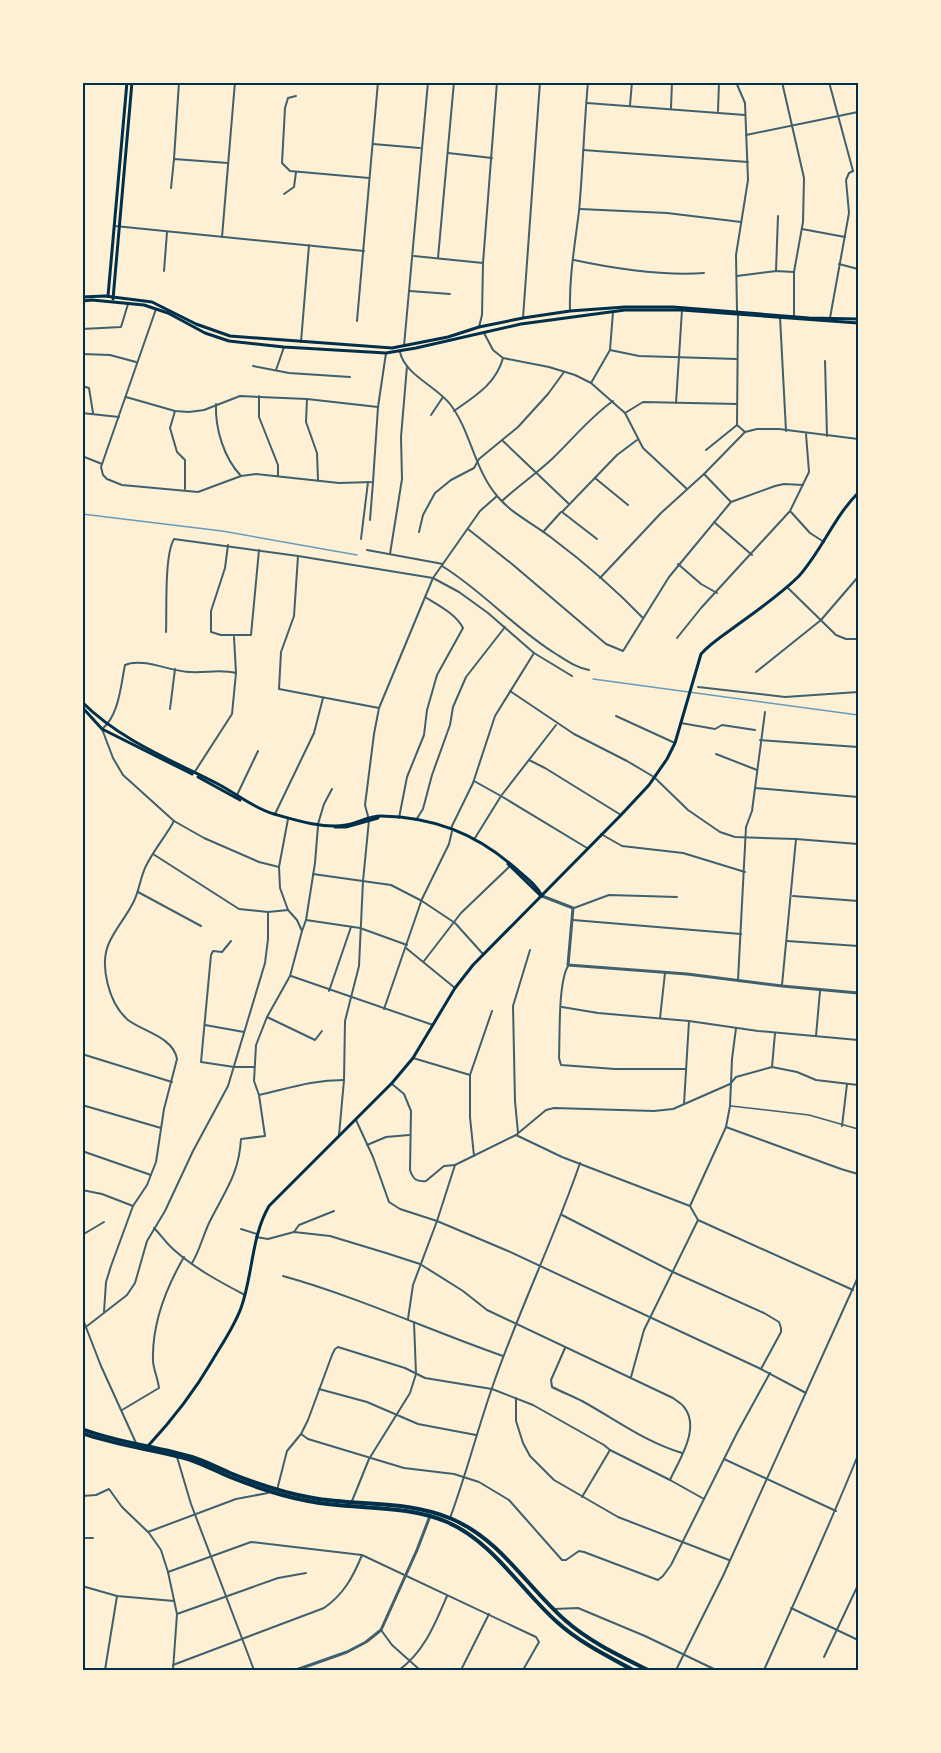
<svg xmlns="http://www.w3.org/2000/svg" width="941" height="1753" viewBox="0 0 941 1753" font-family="Poppins,sans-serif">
<rect width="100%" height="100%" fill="#fdf0d5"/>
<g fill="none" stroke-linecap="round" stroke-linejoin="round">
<g stroke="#669bbc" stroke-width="1.5">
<path d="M82,514L222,531L357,555"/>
<path d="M593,679L858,715"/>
</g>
<path stroke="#3f606c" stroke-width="1.5" d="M731,1106L809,1115L858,1129"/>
<g stroke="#3f606c" stroke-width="2">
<path d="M736,82L745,103L748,180L736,255L737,311"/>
<path d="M782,82L804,178L803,222L794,272V316"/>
<path d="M829,82L853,171"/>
<path d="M296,96L288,98L285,108L282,163L290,171L369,178"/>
<path d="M587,103L745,115"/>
<path d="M630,105L632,82"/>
<path d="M671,108L672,82"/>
<path d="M718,111L719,82"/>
<path d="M746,135L858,112"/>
<path d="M373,144L420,148"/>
<path d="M583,150L748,162"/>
<path d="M448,153L492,158"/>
<path d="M174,159L179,82"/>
<path d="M171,188L174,159L228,163"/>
<path d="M284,194L294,187L296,172"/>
<path d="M580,209L667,213L741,222"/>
<path d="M115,226L364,251"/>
<path d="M802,229L845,237"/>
<path d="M222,237L235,82"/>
<path d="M414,256L483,263"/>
<path d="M438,258L454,82"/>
<path d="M574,260C616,269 660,276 704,273"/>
<path d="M839,264L858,269"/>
<path d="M164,271L167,232"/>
<path d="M776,271L778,216"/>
<path d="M737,276L776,271L794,272"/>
<path d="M410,291L450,294"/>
<path d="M156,309L101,467L103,475L107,479L122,485L198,492L241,476L256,474L339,483L373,482L378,407L386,353"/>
<path d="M570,311C569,277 575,244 579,211C583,168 584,125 588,82"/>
<path d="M738,314L737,425L745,432"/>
<path d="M780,317L786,431"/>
<path d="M523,318L540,82"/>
<path d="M830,318L849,213L846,180L849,173L853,171"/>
<path d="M357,321L378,82"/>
<path d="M479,327L482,315L483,263L497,82"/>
<path d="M82,329L121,327L128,304"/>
<path d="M484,333L493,350L503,358L549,367L575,375L591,383L625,413L643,448L687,489"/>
<path d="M301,342L309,245"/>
<path d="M404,346L428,82"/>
<path d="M858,346V354"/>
<path d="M610,350L639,356L737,359"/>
<path d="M400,352C405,375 436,386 450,404C471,431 474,470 498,497C513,515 536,525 553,539C585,563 615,589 643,618"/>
<path d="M82,354L110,355L136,362"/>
<path d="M825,361L827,436"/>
<path d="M253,366L289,373L350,377"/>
<path d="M276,370L284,347"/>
<path d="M591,383L610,350L613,312"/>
<path d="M82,386L89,388L93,413"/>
<path d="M259,396V417L278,465V476"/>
<path d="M126,397L175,411L189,412L204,410L240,396L307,399L378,407"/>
<path d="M307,399L306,422L317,453L318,480"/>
<path d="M676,403L682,310"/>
<path d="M216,404C215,429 224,458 241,476"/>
<path d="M175,411L170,428L177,452L185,460V489"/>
<path d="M454,411C475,396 496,384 503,358"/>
<path d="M82,413L119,417"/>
<path d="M625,413L643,402L737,404"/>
<path d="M431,415L443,397"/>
<path d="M503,441L569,504"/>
<path d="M706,450L737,425"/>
<path d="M82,456L102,464"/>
<path d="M704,474L731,502"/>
<path d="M595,478L628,505"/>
<path d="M502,501C518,486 536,474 552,459C572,440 590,417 613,401"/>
<path d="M791,512L810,533L824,542"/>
<path d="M370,520L373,482"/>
<path d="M714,522L752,555"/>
<path d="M468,529L512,564L606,644L623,651L669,577L731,502L775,486L784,484L803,485"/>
<path d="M419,532L423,515L435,493L451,480L474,468L479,459L518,427L548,394L564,372"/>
<path d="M543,532L561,512"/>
<path d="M361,539L368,482"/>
<path d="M597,539L562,512L617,455L637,440"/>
<path d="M228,545L225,568L211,611V632L221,635H251L259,550"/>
<path d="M367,550L443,564"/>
<path d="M390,554L402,479L401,437L407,366"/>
<path d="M298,556L433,578L459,592L488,613L534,653L572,676"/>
<path d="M678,564L701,584L717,593"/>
<path d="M442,566C483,591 515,629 556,654C567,661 577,668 589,670"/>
<path d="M600,578L661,513L704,474L745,432L757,429H779L858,439"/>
<path d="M787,587L836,635L846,639H858"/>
<path d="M166,632C167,611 164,556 174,539L298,556L294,616L281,652L279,689L379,708"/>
<path d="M677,638L701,608L790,511L809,472L806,434"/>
<path d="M756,672L821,620L858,577"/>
<path d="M236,673C220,669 206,673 190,672C172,672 142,657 125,665C121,684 119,716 102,729L113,758L123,775L174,821L204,838L259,862L279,867"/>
<path d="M698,687L785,697L858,692"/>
<path d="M510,691L574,734L627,761L654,777L688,810L720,832L735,837L796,839L858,844"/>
<path d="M170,709L175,669"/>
<path d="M616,716L675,743"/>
<path d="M681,723L715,729L722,725L755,730"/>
<path d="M556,725L501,796L587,848"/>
<path d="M760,740L858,747"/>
<path d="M716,754L757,770"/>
<path d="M529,760L545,768L621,815"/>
<path d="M194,773L232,714L236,673L234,637"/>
<path d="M474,781L501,796L475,838"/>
<path d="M755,788L858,797"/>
<path d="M237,795L258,751"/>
<path d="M275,814L314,733L323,698"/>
<path d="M399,818L407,777L424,735L427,710L437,675L463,628C456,614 438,605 425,597"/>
<path d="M416,820L423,809L432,775L450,725L453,707L466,677L505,627"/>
<path d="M318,824L324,804L332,789"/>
<path d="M318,826L315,863L306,920L360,928L407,945"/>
<path d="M451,828L473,783L495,716L534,653"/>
<path d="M601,834L622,846L683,853L745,872"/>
<path d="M153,854L239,909L268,912L288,910"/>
<path d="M313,874L391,885L422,901L455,923L483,954"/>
<path d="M138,892L201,926"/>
<path d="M793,896L858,901"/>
<path d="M574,908L609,895L677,897"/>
<path d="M573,920L741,934"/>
<path d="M302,931L306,920"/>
<path d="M231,941L222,952L213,951L211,955L201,1062L234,1067H254"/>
<path d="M787,941L858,946"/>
<path d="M406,948L455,988"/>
<path d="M424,961L461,913L510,866"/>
<path d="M568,966C558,983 560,1036 559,1058L561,1065L615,1069H685"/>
<path d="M291,976L433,1025"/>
<path d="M738,980L746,827L752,811L765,712"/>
<path d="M782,985L796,839"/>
<path d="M329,991L351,927"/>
<path d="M562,1007L598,1013L689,1021L758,1031L858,1040"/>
<path d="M384,1009L422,899L449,844L452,831"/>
<path d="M267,1017L315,1040L322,1031"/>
<path d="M660,1018L665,973"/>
<path d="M205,1025L244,1032"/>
<path d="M816,1036L820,991"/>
<path d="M82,1054L172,1082"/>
<path d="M413,1058L470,1075"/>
<path d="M772,1067L775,1033"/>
<path d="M392,1084L404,1094L411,1111L410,1170C413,1179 416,1182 426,1181L444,1166L455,1165"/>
<path d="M259,1095C290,1088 312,1080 344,1080"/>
<path d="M684,1104L689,1021"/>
<path d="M82,1105L161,1128"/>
<path d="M356,1120L373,1157L389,1202L400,1209L437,1221L508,1251L761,1369L806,1393"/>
<path d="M842,1126L847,1084"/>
<path d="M726,1127L841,1169L858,1174"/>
<path d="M518,1133L515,1101L513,1006L530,950"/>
<path d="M339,1135L344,1080L345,1021L359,966L363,881L369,820L365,805L374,734L379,708L433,578L480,511L497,496"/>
<path d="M516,1135L546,1110L554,1108L654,1111L673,1109L730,1084L736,1077L772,1067L797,1072L816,1080L858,1085"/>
<path d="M367,1145L386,1137L409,1135"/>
<path d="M82,1151L151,1175"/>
<path d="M474,1156L470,1117V1075L492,1011"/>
<path d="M82,1190L102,1194L133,1206"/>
<path d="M690,1206L726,1127L730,1106L732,1059L736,1028"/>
<path d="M562,1215L673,1272L764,1313L779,1322L781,1328V1332L761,1369"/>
<path d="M154,1228C161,1235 166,1243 173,1249C194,1268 220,1282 245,1295"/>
<path d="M241,1229L257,1234"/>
<path d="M294,1232L299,1225L334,1211"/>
<path d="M82,1235L104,1222"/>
<path d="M256,1237L268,1239L294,1232L330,1236L386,1253L420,1264L463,1291L487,1310L673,1398C677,1401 682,1404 684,1407C701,1428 679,1460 670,1480"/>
<path d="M192,1263C200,1250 203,1235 210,1221C225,1191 239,1174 241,1139L265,1136L259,1095L254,1081L256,1045L267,1017L290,976L302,931L297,920L288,910L280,888L279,867L288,819"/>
<path d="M283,1276C358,1297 429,1330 503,1356"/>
<path d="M104,1312L106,1282L111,1266L133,1206L147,1185L156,1162L164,1109L177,1059C173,1037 144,1032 128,1020C109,1004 99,965 109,943C115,929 126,917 133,903C140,890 140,876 147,864C155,848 166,836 174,821"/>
<path d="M82,1317L101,1366L136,1443"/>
<path d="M408,1319L413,1285L437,1221L455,1165L516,1135L562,1157L690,1206L698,1220L853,1290"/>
<path d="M82,1330L127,1295L135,1283L147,1241L165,1211L193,1151L228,1086L265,963L268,939V912"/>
<path d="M565,1348L551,1380L552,1387C562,1392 572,1396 582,1401C615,1419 645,1442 682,1453"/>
<path d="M631,1377L644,1330L698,1220"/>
<path d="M319,1389L367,1402L418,1424L476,1435"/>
<path d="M516,1398V1421L523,1443L530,1456L554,1480L618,1517L729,1560"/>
<path d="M122,1410L159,1388C158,1378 153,1369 153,1360C152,1323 166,1288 184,1257"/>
<path d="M301,1434L308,1439L404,1468L454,1474L479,1482L509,1500L562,1560H566L579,1551L584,1552L658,1580L663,1576L671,1565L737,1433L770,1373"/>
<path d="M177,1457L191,1504L254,1670"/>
<path d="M724,1459L836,1511"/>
<path d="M277,1490L287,1451L301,1434L308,1420L332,1355L335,1349L338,1347L405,1368L425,1378L492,1389L533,1405L604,1445L610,1450L670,1480L704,1499"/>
<path d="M82,1496L96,1495L109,1489L122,1507L148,1532L236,1499L268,1493"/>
<path d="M582,1497L610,1450"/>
<path d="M352,1501L369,1459L410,1393L416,1374L414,1322"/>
<path d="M450,1518C466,1475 477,1431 492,1388C518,1312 554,1239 580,1163"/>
<path d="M149,1533L161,1550L168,1572L177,1614L173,1670"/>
<path d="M82,1538H93"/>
<path d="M168,1572L251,1542L362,1555L536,1637L539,1642L523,1670"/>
<path d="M82,1586L117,1596L174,1601"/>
<path d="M791,1608L858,1640"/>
<path d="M554,1609L578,1608L645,1636L716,1670"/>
<path d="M177,1614L278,1578L306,1573"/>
<path d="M381,1630L392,1645L420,1670"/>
<path d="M824,1657L858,1585"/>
<path d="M173,1665L324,1608C344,1594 353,1577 362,1555"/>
<path d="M105,1670L117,1596"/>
<path d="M399,1670C424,1652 435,1624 447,1596"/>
<path d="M461,1670L489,1614"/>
<path d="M676,1670L723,1576L858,1277"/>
<path d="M764,1670C796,1599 829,1527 858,1455"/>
</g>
<g stroke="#3f606c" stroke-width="3">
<path d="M542,896L573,908L568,965L687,974L782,986L858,993"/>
<path d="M296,1670L347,1652L366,1642L381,1630L417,1550L430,1516"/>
</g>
<g stroke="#003049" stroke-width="3">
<path d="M108,296L127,82"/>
<path d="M82,297L105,296L152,302L196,324L230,336L392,348L448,337L479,327L523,318L570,311L625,307H673L809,318L858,319"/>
<path d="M113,299L132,82"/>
<path d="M82,301L92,300L144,305L168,313L205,333L229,341L284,347L386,353L416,348L521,324L625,310H682L858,323"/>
<path d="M82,702C120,740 171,760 218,784C237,794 253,808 274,814C295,820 324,829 346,825C358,823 368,816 381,816C433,817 475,833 514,867C524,876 536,884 542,896"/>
<path d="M82,707L102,729L192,774"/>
<path d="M198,777L240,800"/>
<path d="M335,827H346L378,818"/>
<path d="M508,864L540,895"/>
<path d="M148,1446C173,1419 194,1392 212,1361C222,1344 234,1327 241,1308C253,1275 251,1237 269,1206L392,1083L413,1058L455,988L473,965L621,815L649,785L667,759L675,743L701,654C709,645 719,638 729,631C753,613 778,597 799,576C822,550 834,517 858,493"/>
</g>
<g stroke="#003049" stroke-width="4">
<path d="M82,1429C118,1443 156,1446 192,1457C205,1461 218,1468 230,1473C257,1484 284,1493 313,1498C358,1506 409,1500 452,1519C501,1540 527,1587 566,1621C590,1642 620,1656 648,1670"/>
<path d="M82,1433C117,1446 153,1449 188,1459C203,1464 216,1471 230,1477C255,1487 281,1496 308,1501C352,1510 405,1504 447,1522C493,1542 520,1589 557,1622C579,1642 607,1656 633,1670"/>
</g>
</g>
<rect width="941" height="1753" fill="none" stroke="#fdf0d5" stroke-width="168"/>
<rect x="84" y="84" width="773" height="1585" fill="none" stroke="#003049" stroke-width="2"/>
</svg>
